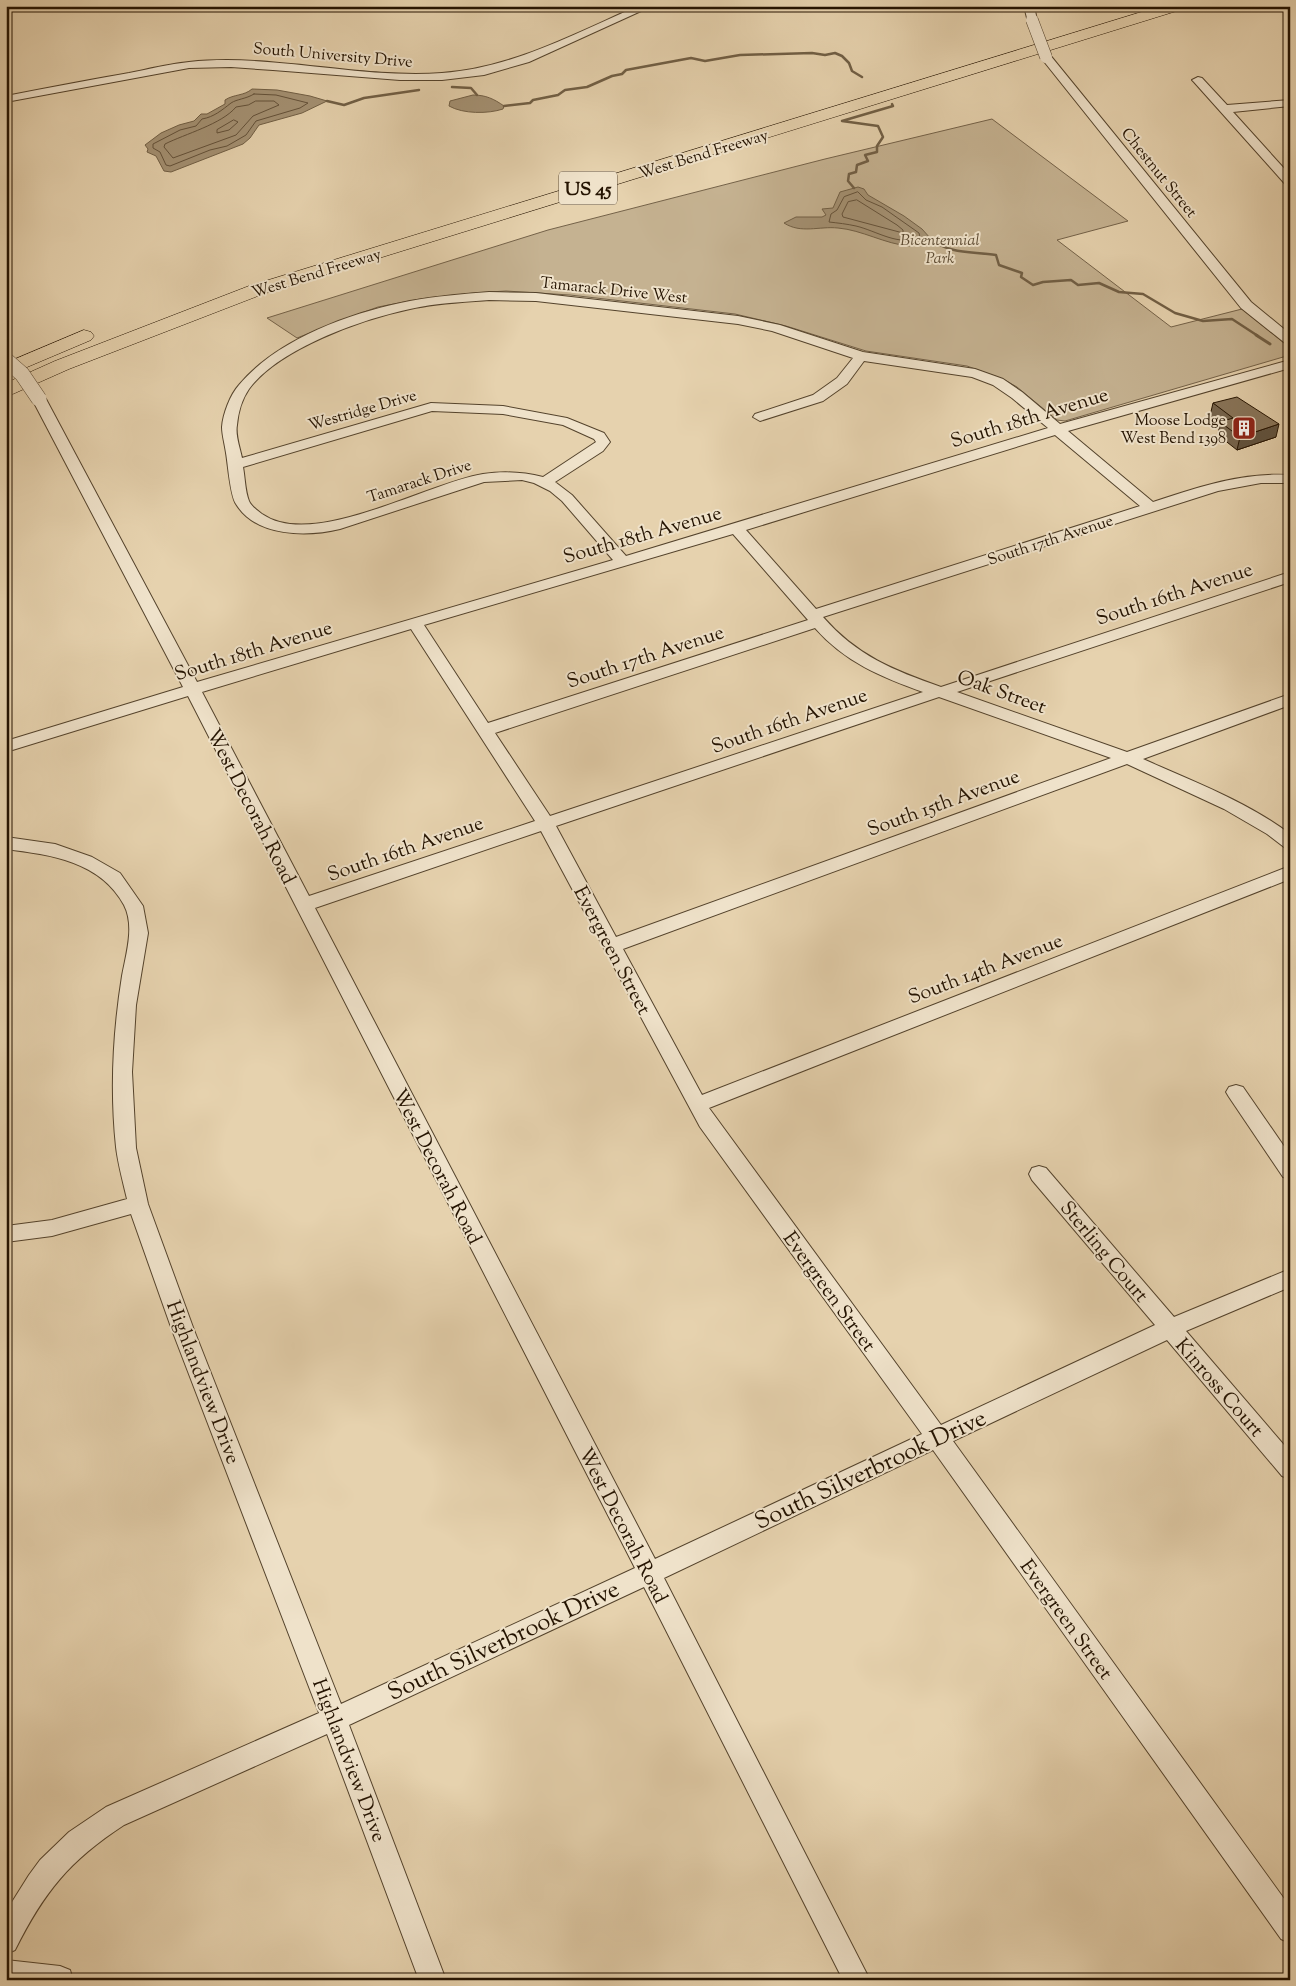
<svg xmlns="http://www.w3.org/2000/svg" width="1296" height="1986" viewBox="0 0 1296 1986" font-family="'Sorts Mill Goudy',serif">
<rect width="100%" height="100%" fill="#e6d2ae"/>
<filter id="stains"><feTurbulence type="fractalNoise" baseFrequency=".004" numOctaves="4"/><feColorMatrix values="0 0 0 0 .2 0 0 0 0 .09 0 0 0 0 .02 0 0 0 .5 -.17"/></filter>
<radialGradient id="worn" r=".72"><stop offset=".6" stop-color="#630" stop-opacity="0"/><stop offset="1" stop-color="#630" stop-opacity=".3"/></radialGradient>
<path fill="#c5b291" stroke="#746249" d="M992,119L1128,221L1057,240L1171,327L1242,309L1289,347L1290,355L1065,421L1057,420L1017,387L1003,379L967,366L866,351L786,326L735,314L570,295L506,291L473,293L420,299L378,307L353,316L297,338L267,318L548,230L825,159Z"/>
<g fill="#a49173" stroke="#715f45">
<path d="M252,89L277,90L310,96L327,101L302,113L259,125L250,138L243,144L171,172L164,171L156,156L147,152L148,149L145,145L161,133L179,125L194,121L201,114H207L225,104V100C234,94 244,96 252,89Z"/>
<path d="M473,95C486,95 494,99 504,106L503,109C488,114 463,114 449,106L450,101Z"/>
<path d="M858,187L864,189L868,195L904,216L922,229L931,239C924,240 917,246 909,246C885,244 862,230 838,228C819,226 801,234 784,223L796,217H822L826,215L822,209L833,208L840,192Z"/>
</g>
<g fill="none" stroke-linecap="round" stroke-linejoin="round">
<g stroke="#64523a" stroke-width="1">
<path d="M254,94L276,95L308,103L300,108L256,121L246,135L227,146L210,150L170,166L166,165L160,152L153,148V144L180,130L196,126L202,119C214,117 222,110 231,103C237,99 246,99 254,94Z"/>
<path d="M256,101H274L279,105L253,116L236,135L173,158L164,147L165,144C185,134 222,124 236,107L248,105Z"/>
<path d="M234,120L238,122L229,130L217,133V130Z"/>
<path d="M858,192L866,200L882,207L919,233L920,237C899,247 877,231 856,226C847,224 838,223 829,222L831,214L837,210L844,197Z"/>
<path d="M857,200L897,225L903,230V233L843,217L842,214L848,202Z"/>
</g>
<g stroke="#715f45" stroke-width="2.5">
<path d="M452,87L471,88L477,95"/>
<path d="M327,101L344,105L364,98L419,90"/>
<path d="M504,106L530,103L533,100L558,95L565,90L587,87L612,76L622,74L626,70L691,58L705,61L740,55L812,53L825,55L835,53L842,56L849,63L852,71L862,77"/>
<path d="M854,188L848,181L849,174L856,172L857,165L868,161L865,155L877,152V146L883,137L878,126L842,121L893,106L892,104"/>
<path d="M931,239C951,255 972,251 996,255L999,265L1022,273L1021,277L1033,285L1043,282L1071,280L1078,285L1099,283L1119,292L1143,294L1175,313L1203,321L1232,319L1258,336"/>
</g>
<path stroke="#715f45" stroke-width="3" d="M1256,335L1270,344"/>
<g stroke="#54432c" stroke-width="2">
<g id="minor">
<path d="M638,6H652L529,62L484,75L442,80H400L273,70L231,67L189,68L6,102V96C47,88 88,80 129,73C149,69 169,64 189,62C272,53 358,79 442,73C512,68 574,34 638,6Z"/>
<path d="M1024,6H1034L1037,20L1036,22H1028Z"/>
<path d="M1046,54L1050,55L1251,302L1290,334V344L1285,343L1241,308L1042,59L1041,57L1042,55Z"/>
<path d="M1198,77L1202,78L1227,105L1290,100V106L1233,112L1290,175V186L1286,185L1194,82L1192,80Z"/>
<path d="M489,292L536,293L738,316L780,325L863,352L975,369L1003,379L1022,392L1060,424L1290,360V368L1068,431L1153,502C1198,487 1242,472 1290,475V483H1261L1218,491L823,617C857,656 893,670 941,687L1290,572V582L957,692L1127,752L1290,694V705L1143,759C1192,781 1246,801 1290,834V849L1284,847L1267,834L1224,809L1127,764L623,949L702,1095L1290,866V879L709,1108L941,1425L1155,1325L1032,1180L1029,1174L1032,1168L1039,1166L1046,1168L1174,1317L1290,1269V1287L1186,1331L1290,1452V1479L1282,1476L1167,1340L953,1441L1290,1907V1943L1281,1939L933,1450L664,1578L870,1980H843L644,1587L349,1725L446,1980H419L327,1734L124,1825C69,1861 44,1892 15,1950L6,1954L7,1910L29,1875L40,1860L69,1832L106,1807L319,1713L172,1330L131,1214L52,1236L6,1242V1226L52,1220L127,1199C123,1182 118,1164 116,1147C110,1090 113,1032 122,976C126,954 135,926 124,905C100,861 51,855 6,849V837L55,844L92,857L120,873L143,906L148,933L136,1005L132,1072L136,1148L148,1204L194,1330L341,1704L635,1568L188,696L6,752V741L183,687L32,399L34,396H44L46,399L197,682L613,560L562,501L550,491L534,483L522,480L484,482L340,529C307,537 256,537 236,504C230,495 228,464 226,453C225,445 222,435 222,427C223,414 230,395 239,385C277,339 352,312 410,301C436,296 463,294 489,292ZM489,300L536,301L738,324L772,331L853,358L837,378L813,395L755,414L753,417L760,421L823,401L847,384L864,361L972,377L993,385L1012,398L1048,428L626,556L572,495L555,482L603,451L610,442L604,433L567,418L503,406L431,403L242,458C240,448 235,435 237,425C238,413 242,399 249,389C278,349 362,319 410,309C436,303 463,302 489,300ZM432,411L503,414L563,425L594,439L596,442L543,477C523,472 503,471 483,474C427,483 313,550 262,514C258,511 251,506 249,501C245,491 245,477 243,467ZM1055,435L1140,506L816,609L746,530ZM733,534L808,620L488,723L424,625ZM815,628C845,662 881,677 923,692L550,816L495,733ZM411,629L535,821L309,896L202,692ZM939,697L1111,758L616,937L556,826ZM541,831L700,1127L922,1434L655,1559L315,908Z"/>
<path d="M1236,1085L1243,1087L1290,1155V1179L1283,1177L1229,1097L1226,1092L1229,1087Z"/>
<path d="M6,1960L60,1966L70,1970L73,1980H6Z"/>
</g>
</g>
<g stroke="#241301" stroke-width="1">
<g id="highway">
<path d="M1161,6H1186L1183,9L263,294L69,369L6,397V383L55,361L249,286Z"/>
<path d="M84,330L91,332L94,336L91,340L6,376V363Z"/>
</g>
</g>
<use href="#minor" fill="#efe2ca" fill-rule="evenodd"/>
<use href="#highway" fill="#e6d2ae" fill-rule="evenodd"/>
<g stroke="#54432c" stroke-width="13" stroke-linecap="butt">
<path id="minor-bridge-far1" d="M1032,20L1046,57"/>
</g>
<g stroke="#54432c" stroke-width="16" stroke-linecap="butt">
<path id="minor-bridge" d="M6,360L22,374L39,399"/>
</g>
<use href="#minor-bridge-far1" stroke="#efe2ca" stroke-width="12"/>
<use href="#minor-bridge" stroke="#efe2ca" stroke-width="15"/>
</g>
<path fill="#76654e" stroke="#241301" d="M1213,403L1276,437L1237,450L1218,435L1220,423L1210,416Z"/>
<path fill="#605340" stroke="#241301" d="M1279,424L1276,437L1237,450L1240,437Z"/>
<path fill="#89765b" stroke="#241301" d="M1237,397L1279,424L1240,437L1220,422L1233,418L1213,403Z"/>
<defs>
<g id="building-square" transform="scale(1.25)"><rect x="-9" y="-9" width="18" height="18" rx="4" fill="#8f2418" stroke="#efe2ca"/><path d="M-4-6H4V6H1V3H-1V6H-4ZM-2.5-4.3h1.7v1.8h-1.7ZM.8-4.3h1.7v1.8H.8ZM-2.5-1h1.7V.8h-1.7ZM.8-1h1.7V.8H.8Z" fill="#fff"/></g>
</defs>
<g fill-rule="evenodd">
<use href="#building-square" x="1244" y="428"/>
</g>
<g text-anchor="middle" stroke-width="4" stroke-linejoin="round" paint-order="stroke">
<g font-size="16" fill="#241301" stroke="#efe2ca">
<text transform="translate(333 54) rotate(5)" y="6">South University Drive</text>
<text transform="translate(703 153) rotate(-17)" y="6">West Bend Freeway</text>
<text transform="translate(1160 172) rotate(51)" y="6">Chestnut Street</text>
<text transform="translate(316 272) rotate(-17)" y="6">West Bend Freeway</text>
<text transform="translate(614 289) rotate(6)" y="6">Tamarack Drive West</text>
<text transform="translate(362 409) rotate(-16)" y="6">Westridge Drive</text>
<text transform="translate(419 480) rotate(-18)" y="6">Tamarack Drive</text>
<text transform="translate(1050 539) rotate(-18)" y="6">South 17th Avenue</text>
</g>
<g font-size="16" font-style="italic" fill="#5c4b33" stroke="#efe2ca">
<text x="940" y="245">Bicentennial<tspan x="940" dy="18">Park</tspan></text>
</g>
<g font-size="16" fill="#241301" stroke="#efe2ca" text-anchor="end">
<text x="1226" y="425">Moose Lodge<tspan x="1226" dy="18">West Bend 1398</tspan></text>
</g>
<rect fill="#efe2ca" stroke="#61513d" stroke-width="1" x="559" y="171.5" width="58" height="33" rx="4"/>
<g font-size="19" font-weight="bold" fill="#241301">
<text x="588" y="195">US 45</text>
</g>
<g font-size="20" fill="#241301" stroke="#efe2ca">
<text transform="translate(1029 417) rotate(-17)" y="7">South 18th Avenue</text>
<text transform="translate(642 534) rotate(-16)" y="7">South 18th Avenue</text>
<text transform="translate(1174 593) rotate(-18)" y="7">South 16th Avenue</text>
<text transform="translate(253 650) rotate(-17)" y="7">South 18th Avenue</text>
<text transform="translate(645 656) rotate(-18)" y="7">South 17th Avenue</text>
<text transform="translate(1002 691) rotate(20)" y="7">Oak Street</text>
<text transform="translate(789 720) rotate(-19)" y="7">South 16th Avenue</text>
<text transform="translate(943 802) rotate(-20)" y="7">South 15th Avenue</text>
<text transform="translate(252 806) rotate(63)" y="7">West Decorah Road</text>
<text transform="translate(405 848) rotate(-19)" y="7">South 16th Avenue</text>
<text transform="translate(613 950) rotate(62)" y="7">Evergreen Street</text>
<text transform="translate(985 968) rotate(-21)" y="7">South 14th Avenue</text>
<text transform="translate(438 1166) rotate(63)" y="7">West Decorah Road</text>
<text transform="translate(1105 1251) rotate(50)" y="7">Sterling Court</text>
<text transform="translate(830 1291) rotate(54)" y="7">Evergreen Street</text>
<text transform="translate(204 1382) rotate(69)" y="7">Highlandview Drive</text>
<text transform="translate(1220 1387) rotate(49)" y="7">Kinross Court</text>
<text transform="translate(624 1525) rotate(63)" y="7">West Decorah Road</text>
<text transform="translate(1067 1619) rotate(54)" y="7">Evergreen Street</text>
<text transform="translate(350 1760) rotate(69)" y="7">Highlandview Drive</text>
</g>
<g font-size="24" fill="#241301" stroke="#efe2ca">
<text transform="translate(870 1469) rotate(-25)" y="8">South Silverbrook Drive</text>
<text transform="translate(503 1640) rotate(-25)" y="8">South Silverbrook Drive</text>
</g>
</g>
<rect width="1296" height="1986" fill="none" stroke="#e6d2ae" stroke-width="25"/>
<rect x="8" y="8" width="1281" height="1971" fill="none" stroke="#241301" stroke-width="2.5"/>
<rect x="12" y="12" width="1271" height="1961" fill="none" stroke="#241301"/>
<rect width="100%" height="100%" filter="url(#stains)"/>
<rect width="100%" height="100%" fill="url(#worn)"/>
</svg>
